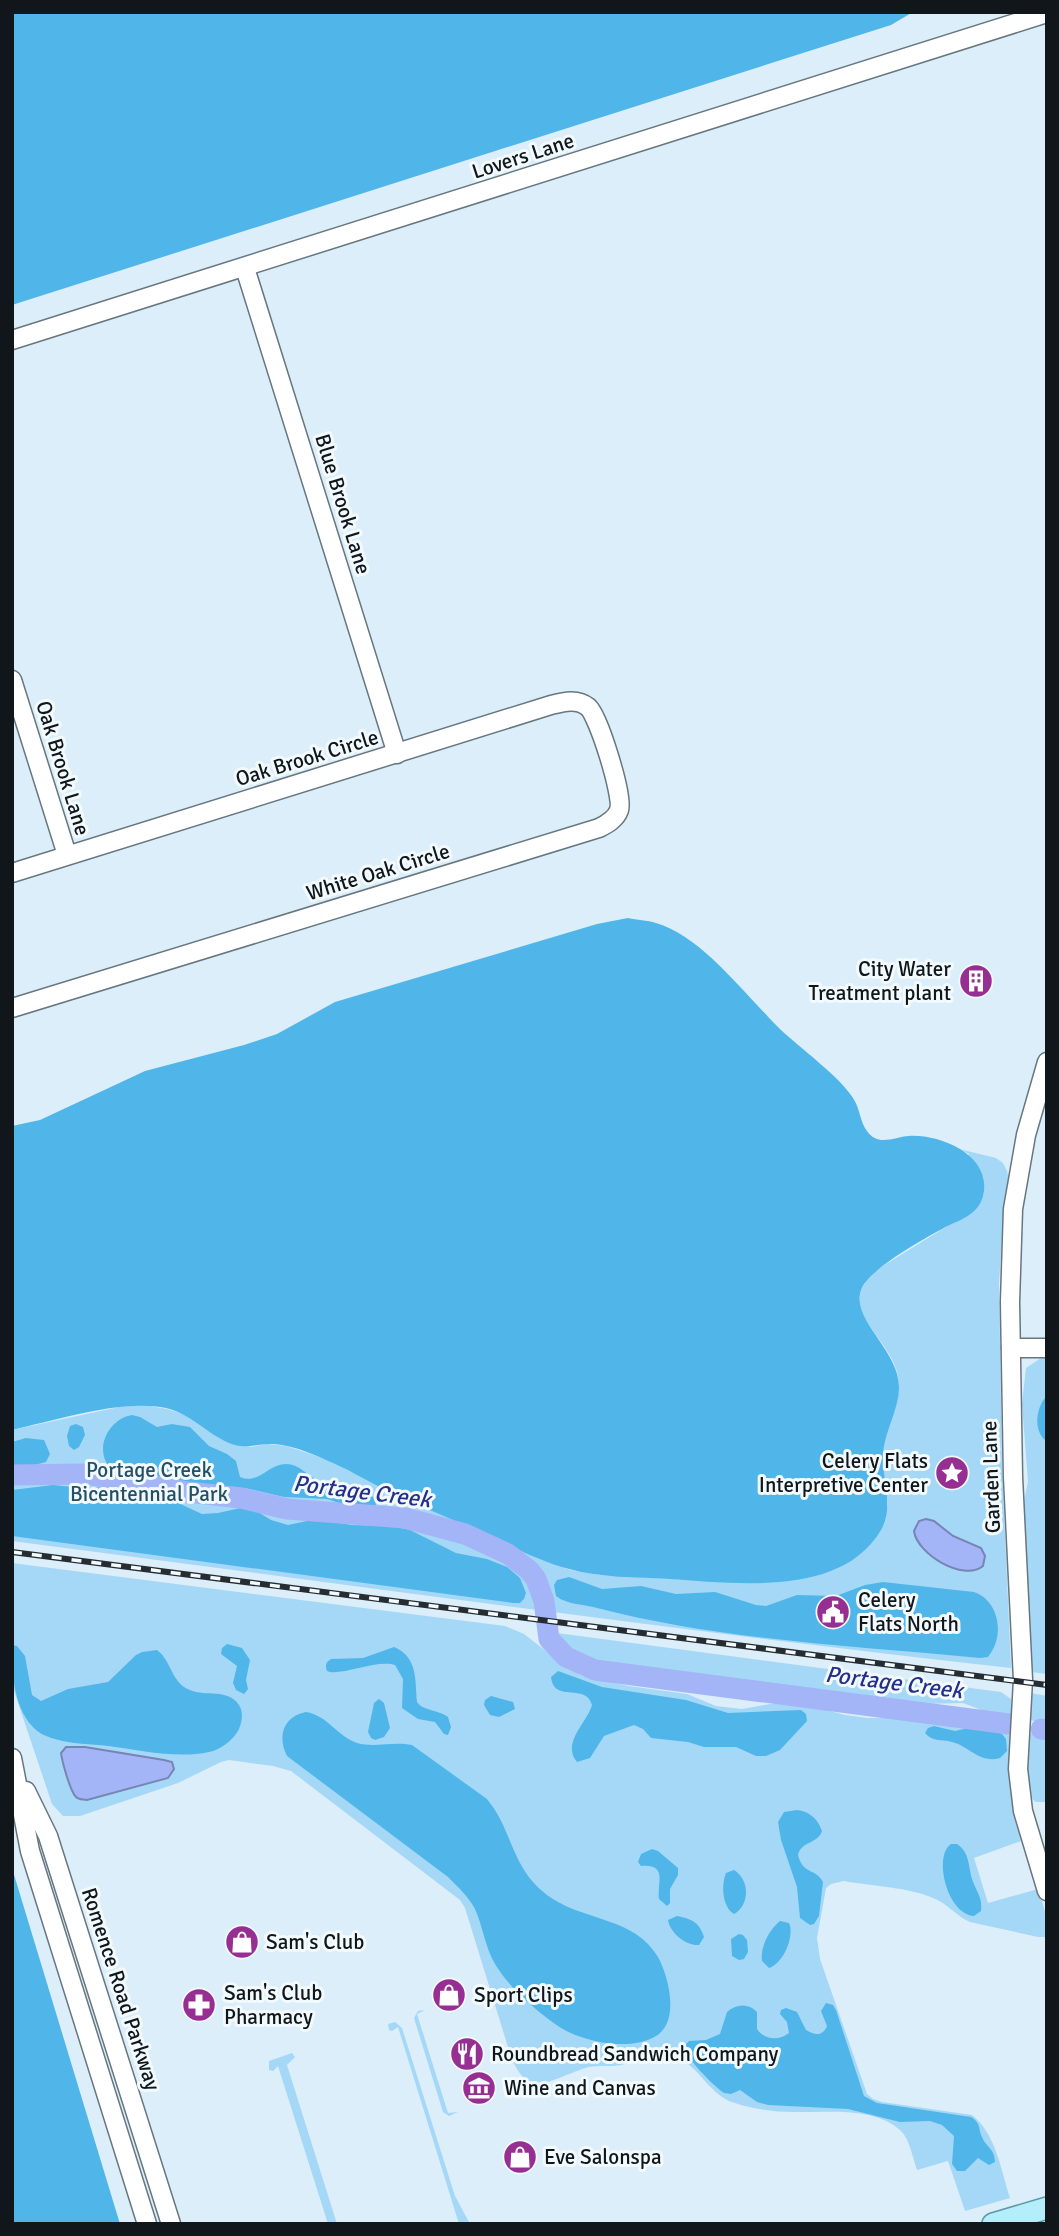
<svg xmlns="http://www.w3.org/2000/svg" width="1059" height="2236" viewBox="0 0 1059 2236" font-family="Signika,sans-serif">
<rect width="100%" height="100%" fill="#dceef9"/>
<g fill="#a5d8f6">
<path d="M959,1149L996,1158L1003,1163L1007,1171L1009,1181L1004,1205L999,1283L1002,1466L1011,1668C677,1631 345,1584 12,1541V1430L119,1407L144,1405L167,1409L187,1415L250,1447L268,1444L286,1446L326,1459L386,1490L536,1557L570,1570L600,1575L750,1583L888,1506C887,1490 883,1473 883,1457C883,1428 905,1401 897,1372C886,1332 832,1308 878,1269L949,1225L969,1154Z"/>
<path d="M1047,1357V1674L1031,1672L1026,1610L1024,1501L1028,1482L1022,1404L1026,1368L1041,1358Z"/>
<path d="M12,1563L505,1626L524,1634L564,1665L582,1676L629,1686L687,1694L716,1706L742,1709L770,1704H804L845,1715L868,1718L945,1717L1012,1729L1011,1790L1021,1841L974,1858L988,1903L1038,1889L1047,1918V1937H1038L970,1922C956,1916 947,1903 933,1898C908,1887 871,1886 844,1881L831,1884L826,1888L817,1938L820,1959L867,2094L873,2099L882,2102L972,2115C996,2134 1001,2170 1010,2198L965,2211L948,2161L917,2170C913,2159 910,2140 901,2131C875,2106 825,2113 793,2112C774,2112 753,2109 735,2103C705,2095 696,2054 662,2054C647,2055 634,2062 621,2065C610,2067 599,2065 589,2067C575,2070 545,2087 533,2083C522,2080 517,2069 512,2060L465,1908L460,1900L291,1771L273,1766L229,1760L221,1762L178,1783L80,1816H63L52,1804L12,1685Z"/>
<path d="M557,1633L1001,1692L1011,1699L1012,1719L997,1716L963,1703L923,1704L898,1700L851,1698L811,1691L753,1688L729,1684L710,1678H691L611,1667L575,1656L560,1645L554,1637Z"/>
<path d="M1031,1693L1047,1696V1723L1029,1720Z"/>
<path d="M1027,1733L1047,1736V1802H1036C1019,1790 1027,1752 1027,1733Z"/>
<path d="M425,2010L417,2014L448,2113L458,2112L449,2116L443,2112L414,2018L418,2011Z"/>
<path d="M395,2022L402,2028L455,2196L470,2224H459L398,2027L392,2031L389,2030L388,2024Z"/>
<path d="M292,2053L295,2057L287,2065L337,2224H328L278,2066L273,2071L269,2070V2061Z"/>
</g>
<g fill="#50b6e9">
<path d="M12,12H913L891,25L12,305Z"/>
<path d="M628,918C637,920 647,920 656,923C702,936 746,996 780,1029C800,1048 839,1076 853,1098C860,1108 860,1122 867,1131C878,1147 894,1137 909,1136C941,1134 993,1156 983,1196C978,1216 958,1220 942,1229C923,1239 870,1269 862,1288C848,1318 899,1349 899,1387C899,1411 883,1433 883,1458C883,1482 894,1507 881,1530C841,1598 735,1583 669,1579C636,1577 601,1578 569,1569C542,1562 517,1549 493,1538C456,1521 419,1506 384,1489C365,1480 346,1468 326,1460C311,1453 291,1445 274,1444C258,1443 245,1450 229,1443C206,1433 191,1414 166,1408C121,1399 57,1420 12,1430V1126L40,1120L145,1071L244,1045L277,1034L335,1002L597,924Z"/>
<path d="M1047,1396V1440H1045C1033,1430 1036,1406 1047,1396Z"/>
<path d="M132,1415L140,1417L157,1427L172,1424L190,1427L209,1446L227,1454L236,1461L240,1477C259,1485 268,1464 286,1464C300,1464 307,1476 319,1481C341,1488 356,1479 375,1499L376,1506L368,1509H357L327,1499L284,1497L245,1488L194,1485L111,1469C93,1450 108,1419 132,1415Z"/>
<path d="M76,1424L83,1427L85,1435L79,1447L74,1450L69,1446L67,1436L70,1426Z"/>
<path d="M26,1438L44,1440L50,1454L46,1462L31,1466H12V1442Z"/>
<path d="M53,1485L83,1488L108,1487L150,1500L174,1501L202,1514L218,1513L245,1507L253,1509L271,1520L288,1525L317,1519L351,1525L391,1526L410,1530L456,1553L487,1559L507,1567L520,1578L526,1593L524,1599L520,1603H513L12,1536V1490Z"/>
<path d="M569,1577L602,1589L641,1586L676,1594L715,1592L756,1605L766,1606L797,1595L836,1596L865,1585L883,1582L974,1592C1000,1601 1005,1637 988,1657L980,1658C853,1646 721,1640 597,1608C584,1604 567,1605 556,1596L554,1585L557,1580Z"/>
<path d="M227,1644L242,1648L250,1660L246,1680L248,1689L244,1694L236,1690L233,1683L237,1666L221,1654L222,1648Z"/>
<path d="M12,1645L17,1646L25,1656L32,1695L41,1701L68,1689L108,1682L136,1655L142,1652L157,1650C172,1661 171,1683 190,1690C206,1697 228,1688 239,1705C244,1713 242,1723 238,1731C232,1741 220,1750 209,1752C177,1759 140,1750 108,1746C91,1744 72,1744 55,1739C47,1737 38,1733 32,1726C13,1705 12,1672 12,1645Z"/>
<path d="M394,1647C418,1657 415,1680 417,1702C423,1711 439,1710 448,1717L451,1727L448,1735L444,1734L435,1722L418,1719L402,1708L403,1679L395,1665C377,1659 339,1677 327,1671C325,1665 326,1662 331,1659L363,1658Z"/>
<path d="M558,1671L602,1687L686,1700L728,1713L801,1710L806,1714L807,1721L780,1750L766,1756H756L736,1747H704L688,1742L651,1738L643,1729L634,1725L604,1736L590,1758L577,1762C561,1743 587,1723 592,1705C586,1682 554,1704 551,1677Z"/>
<path d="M491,1696L513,1702L515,1709L499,1717L490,1715L484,1705L485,1700Z"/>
<path d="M379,1699L384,1703L390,1728L384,1737L375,1740L371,1738L368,1732L374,1703Z"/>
<path d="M306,1712C327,1715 337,1736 357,1743C375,1748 393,1741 412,1745L487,1799C515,1833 510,1871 553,1899C587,1921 635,1918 658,1957C669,1977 680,2022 656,2036C628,2053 575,2041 551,2021C530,2005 509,1987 495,1964C485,1947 483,1927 475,1909C468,1896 458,1887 448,1877L287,1756C277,1737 283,1716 306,1712Z"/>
<path d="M934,1726L955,1731L968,1728L989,1729L1002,1734L1006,1739L1007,1751L1000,1758C980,1764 969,1746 952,1742C941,1739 932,1742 925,1733L928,1728Z"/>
<path d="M797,1810C809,1811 818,1819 822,1831C818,1844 801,1841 798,1855C803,1875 816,1868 823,1882L819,1916L814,1924L810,1925L800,1918L797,1887L781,1840L778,1822L784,1812Z"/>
<path d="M951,1844H957C970,1853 968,1865 972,1879C976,1891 983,1898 981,1911L974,1916C947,1914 933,1856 951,1844Z"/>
<path d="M652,1849L658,1851L678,1868V1875L670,1889V1903L667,1906L659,1899C657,1882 668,1864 641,1866L638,1862L641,1854Z"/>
<path d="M12,1868L120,2224H12Z"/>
<path d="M734,1870C750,1880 750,1905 734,1914C722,1907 721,1885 726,1873Z"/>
<path d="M677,1916C692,1919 699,1922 704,1937L699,1945C686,1946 670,1933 668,1920Z"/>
<path d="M780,1921L789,1923C795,1936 783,1964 769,1968L762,1961C760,1947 769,1930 780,1921Z"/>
<path d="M739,1934L743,1935L747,1940L748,1952L744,1959L739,1960L732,1956L731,1939Z"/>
<path d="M826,2003L833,2005L836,2010L864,2096L877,2103L971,2117C981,2123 978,2128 982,2137C986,2147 995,2149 995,2162L989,2165L978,2158L965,2171H957L952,2164L954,2136L942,2125L930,2121L900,2122L848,2109L768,2105L757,2102L740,2090L731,2094L724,2093C714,2086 685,2058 684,2046L689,2041L706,2040L720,2034L727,2012C736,2004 748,2003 757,2012V2029C764,2040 779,2041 789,2033L787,2022L780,2014L781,2010L786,2008L797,2012L806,2030C815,2035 822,2037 827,2026L821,2011Z"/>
</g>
<g fill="#a3b5f6" stroke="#7785b4" stroke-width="2">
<path d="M926,1519L934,1521L953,1536L981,1548L985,1556L983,1566C963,1582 917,1554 914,1531L919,1521Z"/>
<path d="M66,1747H85L164,1760L172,1762L174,1769L168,1778L87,1800C83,1799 79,1800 76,1797C70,1791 62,1761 61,1753Z"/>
</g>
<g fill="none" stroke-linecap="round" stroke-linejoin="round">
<g stroke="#a3b5f6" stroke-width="21">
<path d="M12,1475L86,1474L188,1492L241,1498L287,1509L405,1518L465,1534L508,1554L529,1570L536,1579L544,1601L549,1639L566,1657L595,1670L1009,1724"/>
<path d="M1041,1729L1047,1730"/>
</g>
<g stroke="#677780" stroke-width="21">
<g id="minor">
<path d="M245,268L397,754"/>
<path d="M12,340L1047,13"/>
<path d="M12,680L67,855"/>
<path d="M12,873L551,705C563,702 577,698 588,707C598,715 624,797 619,810C616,819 607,824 599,828L12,1008"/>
<path d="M1047,1062L1026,1135L1013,1209L1010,1302L1013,1477L1023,1680L1018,1769L1023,1811L1047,1891"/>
<path d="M1011,1348H1047"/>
<path d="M12,1758L30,1851L147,2224"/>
<path d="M26,1791L48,1836L171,2224"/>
</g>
</g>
<g stroke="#5b9aa9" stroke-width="24">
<path id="major" d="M993,2224L1047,2208"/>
</g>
<use href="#minor" stroke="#fff" stroke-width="18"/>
<use href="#major" stroke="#b5edfa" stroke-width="21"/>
<g stroke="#262d32" stroke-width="6">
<path id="rail" d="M12,1552L1047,1685"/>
</g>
<use href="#rail" stroke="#f2fafe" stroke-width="3.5" stroke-dasharray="10" stroke-linecap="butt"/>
</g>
<defs>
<g id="building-disc" transform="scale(1.75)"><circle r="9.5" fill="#972f92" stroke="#f2fafe"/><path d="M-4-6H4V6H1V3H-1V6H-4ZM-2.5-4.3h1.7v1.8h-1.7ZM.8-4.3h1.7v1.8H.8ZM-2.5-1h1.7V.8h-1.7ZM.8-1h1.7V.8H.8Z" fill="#fff"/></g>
<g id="sight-disc" transform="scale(1.75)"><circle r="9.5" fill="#972f92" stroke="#f2fafe"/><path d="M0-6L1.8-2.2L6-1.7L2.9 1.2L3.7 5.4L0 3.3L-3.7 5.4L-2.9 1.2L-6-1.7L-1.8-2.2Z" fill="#fff"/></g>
<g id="civic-disc" transform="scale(1.75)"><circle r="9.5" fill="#972f92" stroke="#f2fafe"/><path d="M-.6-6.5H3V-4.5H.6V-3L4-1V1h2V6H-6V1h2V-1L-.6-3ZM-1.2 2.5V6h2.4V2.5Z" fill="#fff"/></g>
<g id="shop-disc" transform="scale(1.75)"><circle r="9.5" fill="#972f92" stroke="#f2fafe"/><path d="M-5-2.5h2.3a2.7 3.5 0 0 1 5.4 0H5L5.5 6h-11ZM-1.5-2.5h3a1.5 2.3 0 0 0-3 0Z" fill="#fff"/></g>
<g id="pharmacy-disc" transform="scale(1.75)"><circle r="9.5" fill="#972f92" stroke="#f2fafe"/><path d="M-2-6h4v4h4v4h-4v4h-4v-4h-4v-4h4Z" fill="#fff"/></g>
<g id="restaurant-disc" transform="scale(1.75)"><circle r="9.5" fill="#972f92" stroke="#f2fafe"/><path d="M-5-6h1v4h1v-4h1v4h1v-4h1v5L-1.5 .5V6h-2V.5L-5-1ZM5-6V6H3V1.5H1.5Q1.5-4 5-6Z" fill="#fff"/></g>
<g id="museum-disc" transform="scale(1.75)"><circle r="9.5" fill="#972f92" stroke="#f2fafe"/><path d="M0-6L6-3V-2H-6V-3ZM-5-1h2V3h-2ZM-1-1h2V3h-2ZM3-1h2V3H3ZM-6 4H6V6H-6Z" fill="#fff"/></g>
</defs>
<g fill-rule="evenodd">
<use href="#building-disc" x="976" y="981"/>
<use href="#sight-disc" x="952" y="1473"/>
<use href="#civic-disc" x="833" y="1612"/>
<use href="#shop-disc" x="242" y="1942"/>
<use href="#shop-disc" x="449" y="1995"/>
<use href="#pharmacy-disc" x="199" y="2005"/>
<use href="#restaurant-disc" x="467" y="2054"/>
<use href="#museum-disc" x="479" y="2088"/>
<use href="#shop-disc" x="520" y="2157"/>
</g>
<g text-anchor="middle" stroke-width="6" stroke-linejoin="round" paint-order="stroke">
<g font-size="21" fill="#10161a" stroke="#f2fafe">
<text transform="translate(523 156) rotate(-18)" y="7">Lovers Lane</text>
<text transform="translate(343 504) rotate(73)" y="7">Blue Brook Lane</text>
<text transform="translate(307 758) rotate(-17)" y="7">Oak Brook Circle</text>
<text transform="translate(63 768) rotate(73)" y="7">Oak Brook Lane</text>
<text transform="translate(378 872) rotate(-17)" y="7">White Oak Circle</text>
<text transform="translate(991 1477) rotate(-92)" y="7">Garden Lane</text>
<text transform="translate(121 1989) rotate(72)" y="7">Romence Road Parkway</text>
</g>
<g font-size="21" fill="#10161a" stroke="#f2fafe" text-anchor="start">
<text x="951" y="976" text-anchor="end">City Water<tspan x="951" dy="24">Treatment plant</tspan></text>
<text x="928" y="1468" text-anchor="end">Celery Flats<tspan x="928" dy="24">Interpretive Center</tspan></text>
<text x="858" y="1607">Celery<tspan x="858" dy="24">Flats North</tspan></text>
<text x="266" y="1949">Sam's Club</text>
<text x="224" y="2000">Sam's Club<tspan x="224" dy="24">Pharmacy</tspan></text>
<text x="474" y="2002">Sport Clips</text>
<text x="491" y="2061">Roundbread Sandwich Company</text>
<text x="504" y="2095">Wine and Canvas</text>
<text x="544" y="2164">Eve Salonspa</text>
</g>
<g font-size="21" fill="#244f64" stroke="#f2fafe">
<text x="149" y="1477">Portage Creek<tspan x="149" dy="24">Bicentennial Park</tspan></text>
</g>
<g font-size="23" font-style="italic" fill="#26308a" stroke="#f2fafe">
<text transform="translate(362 1491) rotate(7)" y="8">Portage Creek</text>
<text transform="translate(894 1682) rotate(7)" y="8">Portage Creek</text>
</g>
</g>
<rect width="1059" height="2236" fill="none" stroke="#10161a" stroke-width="28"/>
</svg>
